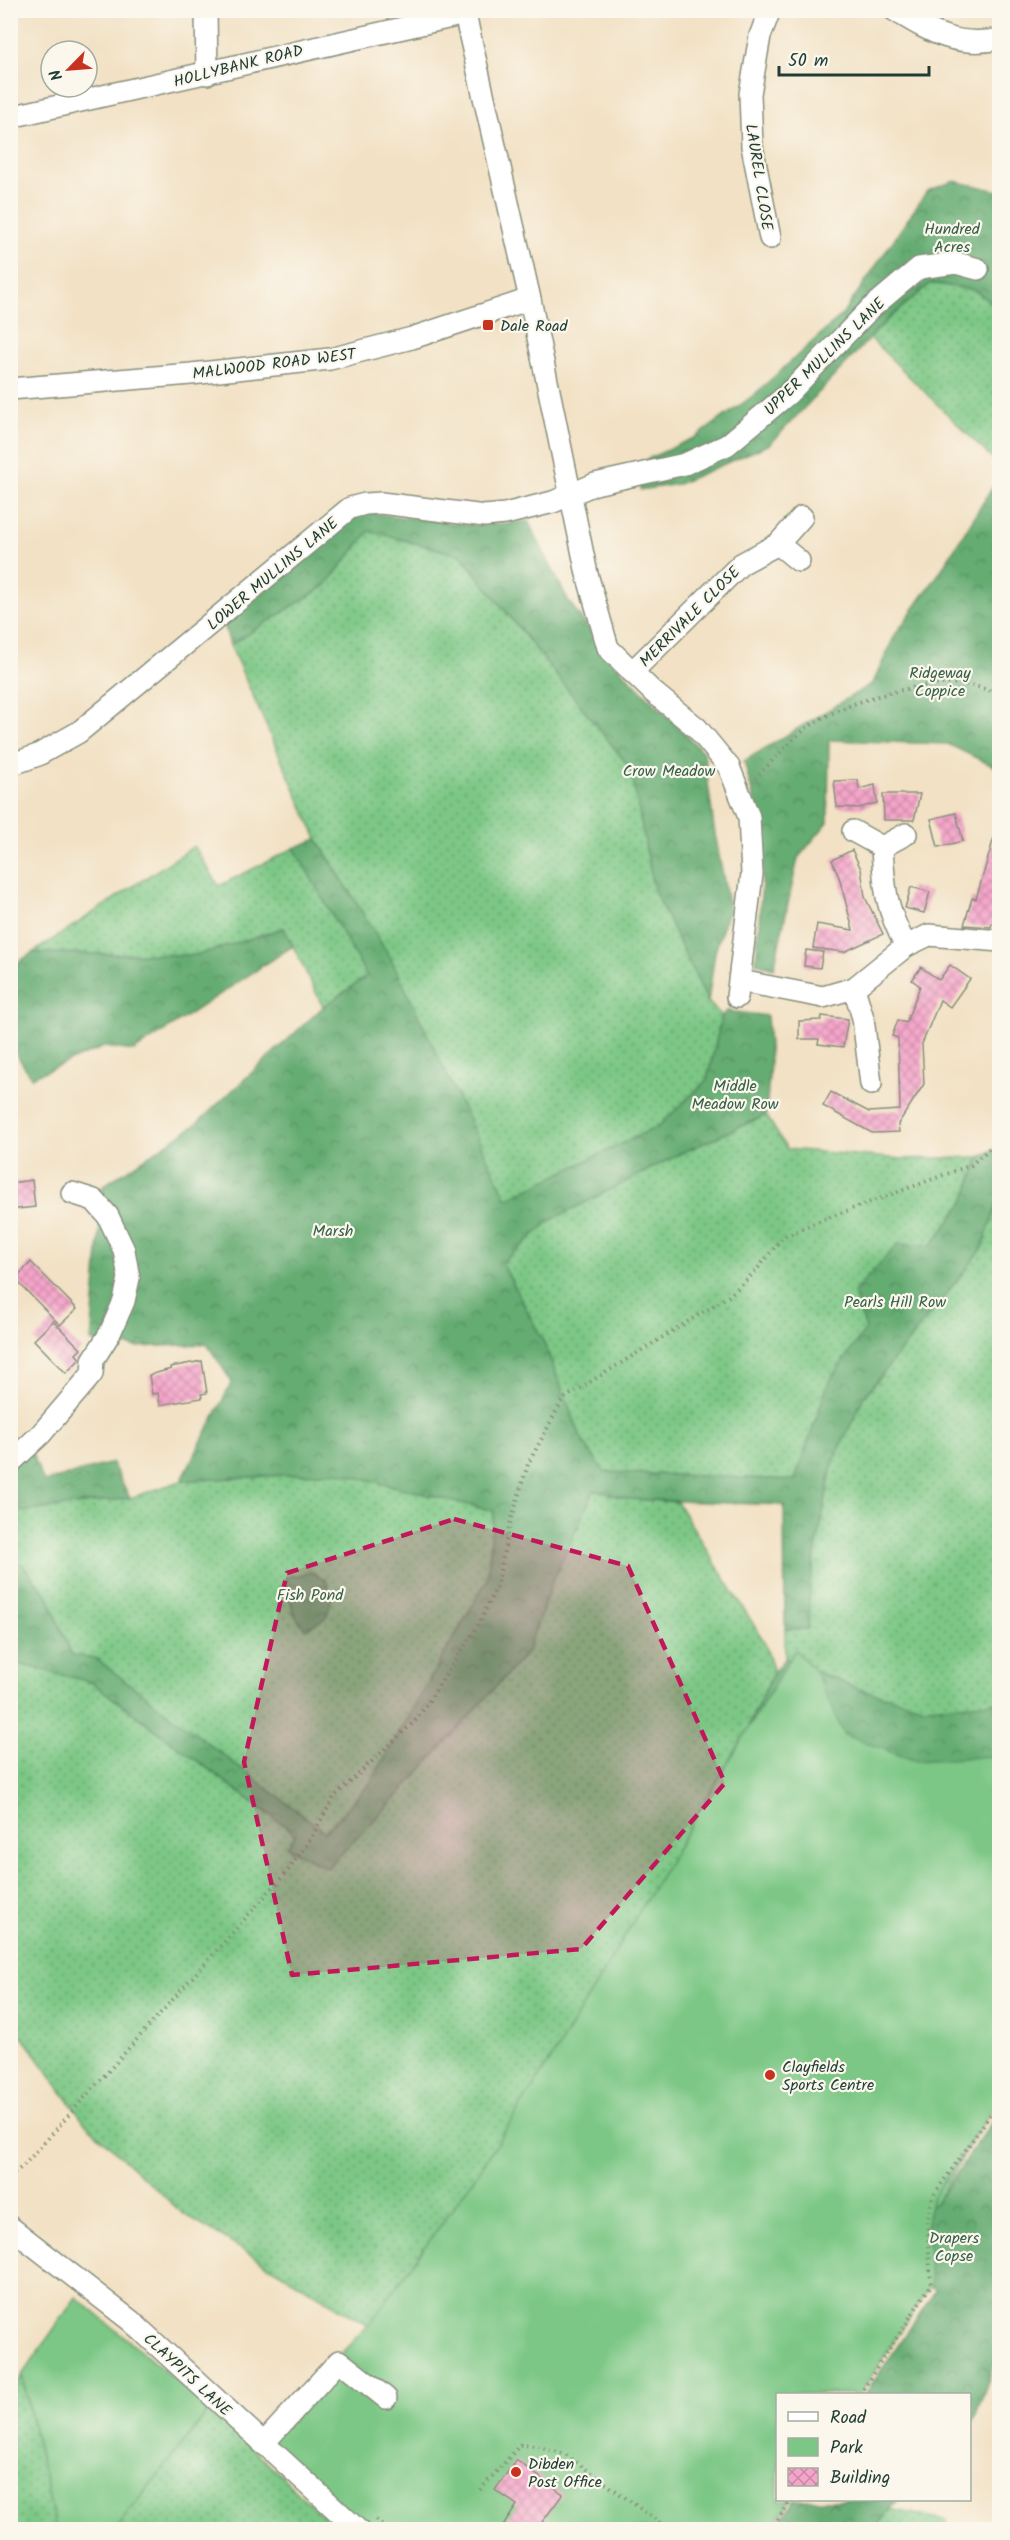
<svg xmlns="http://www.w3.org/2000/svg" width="1010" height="2540" viewBox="0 0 1010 2540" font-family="Kalam,sans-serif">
<defs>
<pattern id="grass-dots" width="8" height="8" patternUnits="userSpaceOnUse" patternTransform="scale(1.5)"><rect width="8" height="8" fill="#7cc785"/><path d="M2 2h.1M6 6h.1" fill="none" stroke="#65a36e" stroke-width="1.8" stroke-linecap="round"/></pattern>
<pattern id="forest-crowns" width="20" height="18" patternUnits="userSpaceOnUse" patternTransform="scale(1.5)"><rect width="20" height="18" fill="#65ac72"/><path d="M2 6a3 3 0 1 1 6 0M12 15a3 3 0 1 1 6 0" fill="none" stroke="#538d5e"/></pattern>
<pattern id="building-cross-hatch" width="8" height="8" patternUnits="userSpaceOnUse" patternTransform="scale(1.5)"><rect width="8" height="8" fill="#f6a5ca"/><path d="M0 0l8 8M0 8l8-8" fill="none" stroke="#c788a5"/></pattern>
</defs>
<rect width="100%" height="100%" fill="#fbf7ec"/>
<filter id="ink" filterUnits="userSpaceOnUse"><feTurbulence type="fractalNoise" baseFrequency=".0167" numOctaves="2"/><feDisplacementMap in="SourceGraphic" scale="12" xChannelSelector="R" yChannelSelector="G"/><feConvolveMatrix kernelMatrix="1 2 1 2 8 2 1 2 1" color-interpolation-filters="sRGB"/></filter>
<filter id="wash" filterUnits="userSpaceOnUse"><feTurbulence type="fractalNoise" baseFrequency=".008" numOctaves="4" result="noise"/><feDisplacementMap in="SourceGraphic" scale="24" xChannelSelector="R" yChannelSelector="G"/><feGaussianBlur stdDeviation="1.35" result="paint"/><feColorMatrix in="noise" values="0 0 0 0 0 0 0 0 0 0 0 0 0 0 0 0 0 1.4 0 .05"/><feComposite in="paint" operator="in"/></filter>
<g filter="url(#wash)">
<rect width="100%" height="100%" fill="#f2e1c4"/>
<g fill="url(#grass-dots)" stroke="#4e825c" stroke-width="1.5">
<path d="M931,283L974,290L999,307V465L870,338L886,321Z"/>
<path d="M369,531L461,555L631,769L654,890L708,1002L722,1016L707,1080L659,1126L507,1200L391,959L317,839L230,645L325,586Z"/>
<path d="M194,846L219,886L294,848L367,976L323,1007L284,928L198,955L32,953Z"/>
<path d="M766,1115L787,1149L902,1159L980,1157L964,1202L829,1381L795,1480L604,1472L582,1440L544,1343L502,1263L551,1220L681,1153Z"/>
<path d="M999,1198V1702L925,1708L858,1689L785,1658V1629H808L810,1582L832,1465L863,1398L982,1249Z"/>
<path d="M337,1472L494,1511L487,1580L371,1782L325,1832L95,1658L72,1655L47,1595L21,1563L11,1564V1513L130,1498L181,1481Z"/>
<path d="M594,1490L628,1499L677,1502L764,1641L774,1672L749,1724L773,1739L999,2094L936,2203L905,2218L371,2327L183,2214L84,2122L11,2021L10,1662L91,1682L296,1834L287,1847L327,1868L395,1799L527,1652L551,1585Z"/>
<path d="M22,2375L56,2529L11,2530V2392Z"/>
<path d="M210,2409L337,2529H115Z"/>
<path d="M889,2509L946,2520V2529L875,2530Z"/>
</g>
<g fill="url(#forest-crowns)" stroke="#427453" stroke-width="1.5">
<path d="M954,181L999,191V307L974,290L931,283L886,321L770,444L678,484L640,490L639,463L696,437L754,395L843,314L927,191Z"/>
<path d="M999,477V769L948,744L829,740L828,822L798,858L774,968L756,963L765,842L744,761L873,683L895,635L940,572Z"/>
<path d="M361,512L478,526L528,521L569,602L616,665L704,753L714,828L729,908L715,952L708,1002L654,890L631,769L461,555L369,531L325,586L230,645L224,624Z"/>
<path d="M317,839L391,959L507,1199L659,1126L707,1080L722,1016L727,1011L767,1016L770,1062L766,1115L681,1153L551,1220L502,1263L544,1343L582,1440L604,1472L795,1480L829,1381L866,1329L854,1292L898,1244L931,1246L964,1202L980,1157L999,1147V1198L982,1249L863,1398L832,1465L810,1582L808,1629H785L784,1505L628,1499L594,1490L551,1585L527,1652L395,1799L327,1868L287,1847L296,1834L91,1682L11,1662V1564L21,1563L47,1595L72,1655L95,1658L325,1832L371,1782L487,1580L494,1511L337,1472L181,1481L232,1382L207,1344L136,1347L91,1341L103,1186L194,1126L323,1007L367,976L294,848Z"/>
<path d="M284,928L293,946L134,1051L104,1047L31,1077L11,1046V967L32,953L198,955Z"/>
<path d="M25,1437L44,1482L112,1463L130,1498L11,1513V1448Z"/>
<path d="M312,1572L326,1580L332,1598L326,1618L305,1629L294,1614L285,1578Z"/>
<path d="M785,1658L858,1689L925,1707L999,1702V1773L956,1770L773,1739L749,1724L774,1672Z"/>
<path d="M999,2112V2350L975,2417L970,2424V2394H865L936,2290L787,2182L906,2217L936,2203Z"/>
<path d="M795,2500H900L889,2509L875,2529H774Z"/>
</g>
<g fill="#7cc785" stroke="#4e825c" stroke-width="1.5">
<path d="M795,1650L815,1671L844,1735L916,1761L999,1756V2101L933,2196L927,2221L931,2285L860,2394H778V2500H791L771,2529H369L352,2517L264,2435L371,2322L480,2170L557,2050Z"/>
<path d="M76,2297L210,2409L115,2529H56L22,2375Z"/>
</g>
<g id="blocks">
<g fill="url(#building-cross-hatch)">
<path d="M858,780L859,789L875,785L877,803L859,808L837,807L834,781Z"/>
<path d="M883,794H920L914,820H884Z"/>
<path d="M956,813L963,841L938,847L931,819Z"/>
<path d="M995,834L999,835V900L991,927L964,925L972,898L976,899Z"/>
<path d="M852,850L861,869L865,897L883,934L844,952L813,948L817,924L853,930L839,877L832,860Z"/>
<path d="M911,887L930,892L924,913L905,908Z"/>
<path d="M806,950L823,952L820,968L804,966Z"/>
<path d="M950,965L970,979L950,1007L940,1000L922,1044L924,1084L898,1124L899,1132L872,1133L823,1106L831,1092L869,1112L900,1110L898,1038L892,1036L898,1020L906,1023L920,986L912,980L921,967L939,980Z"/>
<path d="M822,1016L848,1019L843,1047L818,1044L819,1039H799V1021L821,1020Z"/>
<path d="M32,1180L35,1207L10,1210V1183Z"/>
<path d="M31,1262L77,1309L60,1325L15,1279Z"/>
<path d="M53,1321L81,1349L76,1354L80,1359L66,1373L34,1340Z"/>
<path d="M202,1361L207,1393L201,1394L202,1398L160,1405L158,1393L152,1394L149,1375L171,1369L170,1367Z"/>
<path d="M516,2460L563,2494L537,2529H501L517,2505L495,2490Z"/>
</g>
</g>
</g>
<g filter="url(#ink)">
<use href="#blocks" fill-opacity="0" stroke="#888f7c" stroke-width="1.5"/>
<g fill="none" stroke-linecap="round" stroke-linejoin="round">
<g stroke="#888f7c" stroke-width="24">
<g id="minor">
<path d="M206,10L207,74"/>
<path d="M464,10L530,299L587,574L608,648L653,692L697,728L729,767L749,817L752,874L737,997"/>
<path d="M894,10C931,32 955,48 1000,39"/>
<path d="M10,117L465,14"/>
<path d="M770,238L752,146L750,94L760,36L770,10"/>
<path d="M10,389L191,374L330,359L412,338L530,299"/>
<path d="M778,544L799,561"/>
<path d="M632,672L741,564L778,544L802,517"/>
<path d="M10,765L38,755L79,732L350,508L365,504L381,503L485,516L505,514L553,502L595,484L685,464L727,445L788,394L870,309L919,268L956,263L978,269"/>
<path d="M853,831L882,847"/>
<path d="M906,946L929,935L1000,941"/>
<path d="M740,981L823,997L854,988L906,946C886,909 884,888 882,847L906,834"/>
<path d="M854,988L863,1018L871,1084"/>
<path d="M10,1463L41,1434L92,1374L93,1360L110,1333L124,1301L129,1278L124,1250L108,1216L94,1200L72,1193"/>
<path d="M10,2227L131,2321L358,2530"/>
<path d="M263,2444L339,2361L386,2398"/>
</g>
</g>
<g stroke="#888f7c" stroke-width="4" stroke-dasharray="1.5 4.5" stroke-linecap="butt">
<path d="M755,779C772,762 788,742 807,728C841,702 922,680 964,684C977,686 988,690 1000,694"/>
<path d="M10,2177L25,2164L287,1872L311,1838L334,1797L417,1719L479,1624L497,1586L508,1531L528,1464L563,1399L729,1296L756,1271L782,1238L814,1223L971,1165L1000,1139"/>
<path d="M860,2394L931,2285L927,2221L933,2196L1000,2101"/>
<path d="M480,2490L520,2445L536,2446L565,2454L670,2530"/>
<path d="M376,2520L387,2530"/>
<path d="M771,2530L791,2500"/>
</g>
<use href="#minor" stroke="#fff" stroke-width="21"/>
</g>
</g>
<path fill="#c2185b" fill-opacity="0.2" stroke="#c2185b" stroke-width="4.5" stroke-dasharray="12 8" stroke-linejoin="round" d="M454,1519L628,1566L725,1783L581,1949L292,1975L244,1762L287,1573Z"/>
<g fill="#c8321e" stroke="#fbf7ec" stroke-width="2">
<rect x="482" y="319" width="12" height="12" rx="3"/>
<circle cx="770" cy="2075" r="6"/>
<circle cx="516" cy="2472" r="6"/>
</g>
<g text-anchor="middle" stroke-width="4.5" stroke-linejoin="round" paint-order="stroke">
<g font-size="16" fill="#1f3d34" stroke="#fbf7ec">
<text transform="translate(238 65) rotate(-14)" y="6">HOLLYBANK ROAD</text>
<text transform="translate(760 177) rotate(81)" y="6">LAUREL CLOSE</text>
<text transform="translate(824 356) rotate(-44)" y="6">UPPER MULLINS LANE</text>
<text transform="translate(274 363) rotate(-7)" y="6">MALWOOD ROAD WEST</text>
<text transform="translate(272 573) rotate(-40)" y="6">LOWER MULLINS LANE</text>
<text transform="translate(689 616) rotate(-45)" y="6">MERRIVALE CLOSE</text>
<text transform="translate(188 2374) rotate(43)" y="6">CLAYPITS LANE</text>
</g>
<g font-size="16" fill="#366048" stroke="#fbf7ec">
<text x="952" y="234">Hundred<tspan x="952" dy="18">Acres</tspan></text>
<text x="940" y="678">Ridgeway<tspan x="940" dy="18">Coppice</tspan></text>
<text x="669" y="776">Crow Meadow</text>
<text x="735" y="1091">Middle<tspan x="735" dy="18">Meadow Row</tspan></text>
<text x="333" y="1236">Marsh</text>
<text x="895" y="1307">Pearls Hill Row</text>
<text x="310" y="1600">Fish Pond</text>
<text x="954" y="2243">Drapers<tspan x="954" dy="18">Copse</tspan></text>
</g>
<g font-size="16" fill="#1f3d34" stroke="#fbf7ec" text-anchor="start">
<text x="500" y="331">Dale Road</text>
<text x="782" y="2072">Clayfields<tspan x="782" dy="18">Sports Centre</tspan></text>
<text x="528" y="2469">Dibden<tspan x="528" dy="18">Post Office</tspan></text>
</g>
</g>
<rect width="1010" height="2540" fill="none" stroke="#fbf7ec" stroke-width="36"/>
<rect x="776" y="2393" width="195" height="108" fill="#fbf7ec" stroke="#a3ada2" stroke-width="1.5"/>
<rect x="788" y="2412" width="30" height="9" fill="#ffffff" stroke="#a3ada2" stroke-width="1.5"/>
<text x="830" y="2423" font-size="18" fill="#1f3d34">Road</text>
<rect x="788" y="2438" width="30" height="18" fill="#7cc785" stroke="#a3ada2" stroke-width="1.5"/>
<text x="830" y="2453" font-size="18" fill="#1f3d34">Park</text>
<rect x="788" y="2468" width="30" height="18" fill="url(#building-cross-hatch)" stroke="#a3ada2" stroke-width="1.5"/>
<text x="830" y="2483" font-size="18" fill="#1f3d34">Building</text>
<g transform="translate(69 69) rotate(245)"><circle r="28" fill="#fbf7ec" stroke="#a3ada2" stroke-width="1.5"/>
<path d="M0-4.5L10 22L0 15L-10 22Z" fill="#c8321e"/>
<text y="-9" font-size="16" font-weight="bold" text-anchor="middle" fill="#1f3d34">N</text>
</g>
<path d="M779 66v9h150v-9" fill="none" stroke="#1f3d34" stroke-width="3"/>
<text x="788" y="66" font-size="18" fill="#1f3d34" stroke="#fbf7ec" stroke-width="4.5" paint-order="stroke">50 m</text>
</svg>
